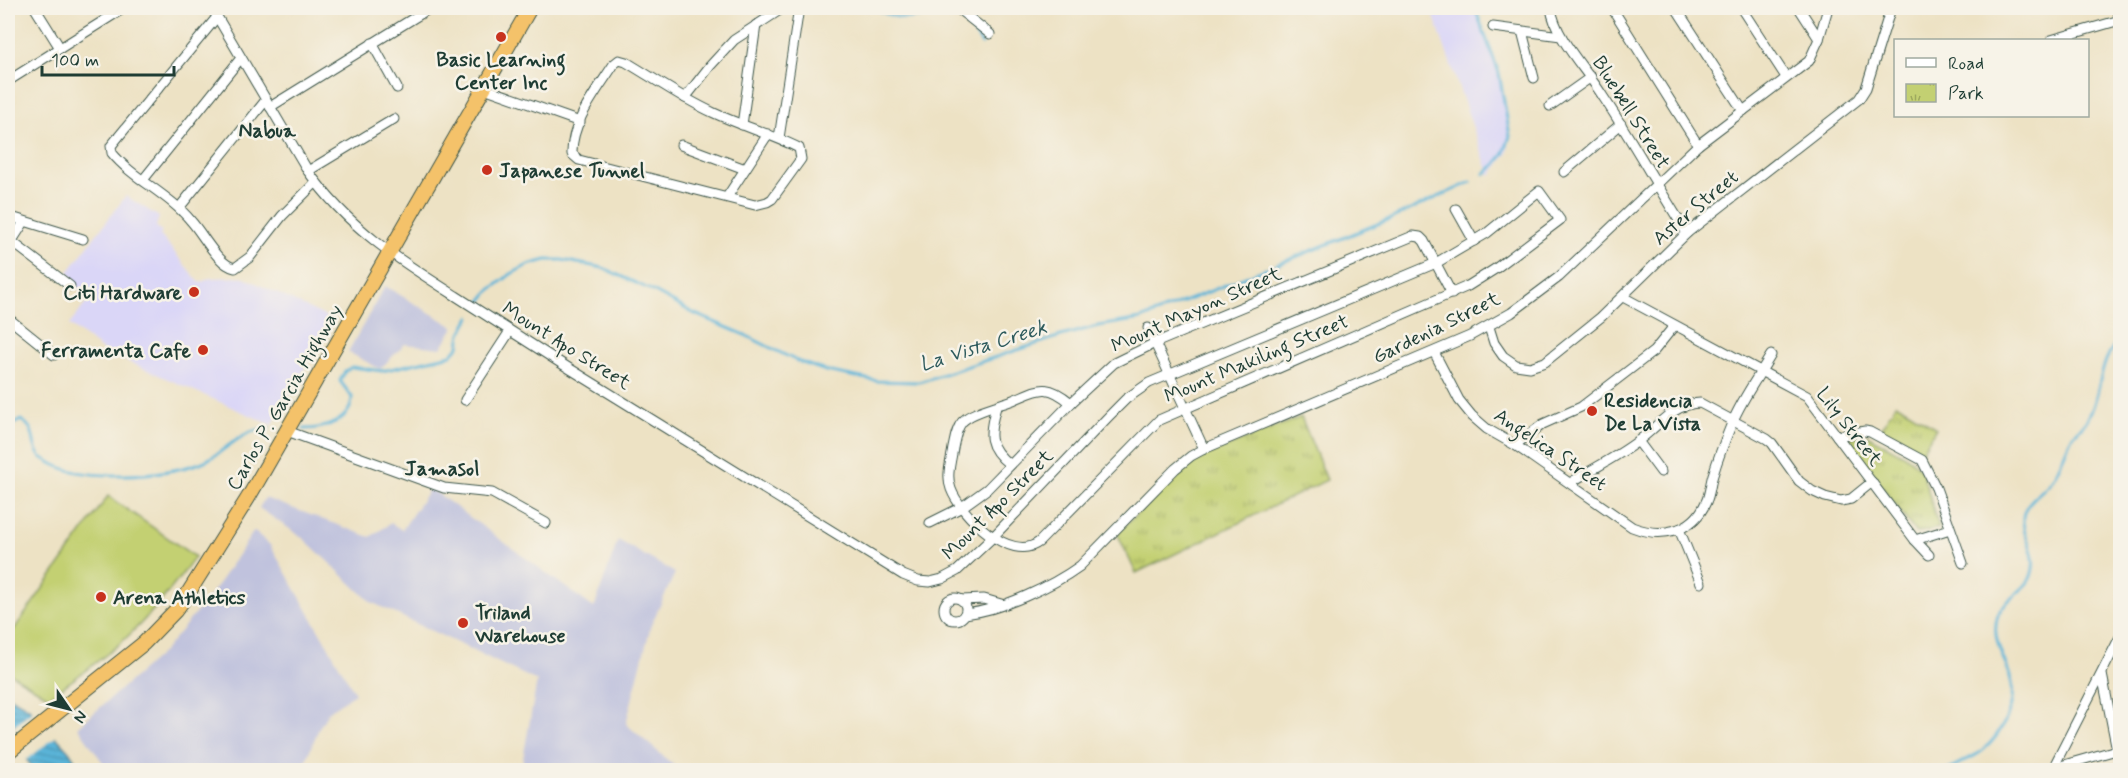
<svg xmlns="http://www.w3.org/2000/svg" width="2128" height="778" viewBox="0 0 2128 778" font-family="Mynerve,sans-serif">
<defs>
<pattern id="park-tufts" width="24" height="20" patternUnits="userSpaceOnUse" patternTransform="scale(1.5)"><rect width="24" height="20" fill="#c3d072"/><path d="M3 7l-1-3M5 7V3M7 7l1-3M15 17l-1-3M17 17v-4M19 17l1-3" fill="none" stroke="#9eaa5e"/></pattern>
<pattern id="water-rules" width="6" height="5" patternUnits="userSpaceOnUse" patternTransform="scale(1.5)"><rect width="6" height="5" fill="#5ab4d8"/><path d="M0 2.5h6" fill="none" stroke="#4a94b0"/></pattern>
</defs>
<rect width="100%" height="100%" fill="#f7f3e8"/>
<filter id="ink" filterUnits="userSpaceOnUse"><feTurbulence type="fractalNoise" baseFrequency=".0167" numOctaves="2"/><feDisplacementMap in="SourceGraphic" scale="12" xChannelSelector="R" yChannelSelector="G"/><feConvolveMatrix kernelMatrix="1 2 1 2 8 2 1 2 1" color-interpolation-filters="sRGB"/></filter>
<filter id="wash" filterUnits="userSpaceOnUse"><feTurbulence type="fractalNoise" baseFrequency=".008" numOctaves="4" result="noise"/><feDisplacementMap in="SourceGraphic" scale="24" xChannelSelector="R" yChannelSelector="G"/><feGaussianBlur stdDeviation="1.35" result="paint"/><feColorMatrix in="noise" values="0 0 0 0 0 0 0 0 0 0 0 0 0 0 0 0 0 1.4 0 .05"/><feComposite in="paint" operator="in"/></filter>
<g filter="url(#wash)">
<rect width="100%" height="100%" fill="#ede2c4"/>
<g fill="#dad6f7">
<path d="M1431,8H1475L1499,73L1510,136L1508,153L1490,176Z"/>
<path d="M126,196L159,217L156,226L162,232L160,235L200,283L210,278L243,277L333,320L272,425L104,351L69,325L87,302L68,272Z"/>
</g>
<g fill="#c0c2dd">
<path d="M385,286L454,327L441,348L405,344L380,369L348,352Z"/>
<path d="M430,488L594,608L618,540L675,573L651,625L626,724L679,770H521L537,681L371,602L303,538L259,508L265,498L370,537L391,523L402,530Z"/>
<path d="M254,531L270,545L355,693L329,711L319,728L302,770H108L78,727L164,651L212,593Z"/>
</g>
<path fill="#c3d072" stroke="#718653" stroke-width="1.5" d="M108,496L195,557C174,586 152,614 126,638C102,660 75,678 49,697L8,672V638Z"/>
<g fill="url(#park-tufts)" stroke="#718653" stroke-width="1.5">
<path d="M1896,403L1936,428L1920,454L1879,433Z"/>
<path d="M1301,417L1327,480L1136,573L1117,533L1187,466L1201,457Z"/>
<path d="M1867,435L1911,459L1922,471L1939,528L1916,533L1849,442L1851,438Z"/>
</g>
<path fill="url(#water-rules)" stroke="#3c7886" stroke-width="1.5" d="M8,696L28,707L69,751L81,770H35L8,738Z"/>
<path fill="#ede2c4" d="M34,709L58,735L24,762L8,743V730Z"/>
<g fill="none" stroke-linecap="round" stroke-linejoin="round">
<g stroke="#5ab4d8" stroke-width="3">
<path d="M876,8C887,16 905,20 918,17C931,15 941,6 955,11"/>
<path d="M1475,8L1499,73L1510,136L1504,154L1495,165L1484,174"/>
<path d="M966,21L982,44"/>
<path d="M478,305L490,290L511,274L528,265L546,260H562L603,268L651,290L695,314L745,335L797,361L826,371L877,381L919,382L1061,336L1098,326L1141,319L1390,219L1471,182"/>
<path d="M8,427L21,420C38,430 30,442 39,455C41,458 48,461 51,463C85,482 163,476 200,463C219,457 232,439 251,432C256,430 263,429 269,428"/>
<path d="M304,429C324,429 352,421 352,397L340,381L345,371L352,367L382,371L451,355L459,346L461,333L470,317"/>
<path d="M1948,770C1959,762 1972,759 1983,750C2001,735 2015,708 2012,685C2008,660 1989,641 1998,615C2004,598 2028,591 2032,573C2038,552 2023,539 2023,520C2022,502 2043,493 2052,480C2061,466 2065,450 2073,435C2106,411 2092,365 2120,339"/>
</g>
</g>
</g>
<g filter="url(#ink)">
<g fill="none" stroke-linecap="round" stroke-linejoin="round">
<g stroke="#3e564a" stroke-width="11">
<g id="minor">
<path d="M35,8L60,48"/>
<path d="M212,8L308,171C348,228 399,260 456,296C493,320 530,343 567,367C679,436 790,506 903,575L918,581L930,582L942,579L957,571L993,537L1109,416L1126,399L1149,383L1436,263L1487,233L1539,191L1560,220L1495,269L1468,286L1159,420L1039,542C1011,564 960,514 951,489C946,476 951,461 953,448C955,439 956,429 962,422C970,412 1000,405 1013,400C1040,389 1046,382 1071,403"/>
<path d="M957,8L990,34"/>
<path d="M1551,8C1555,38 1586,69 1602,95C1632,140 1658,188 1687,233"/>
<path d="M1612,8L1698,145"/>
<path d="M1676,8L1743,111"/>
<path d="M1741,8L1786,77"/>
<path d="M1799,8L1819,39"/>
<path d="M2117,8L2120,18"/>
<path d="M217,17L115,141L111,146L112,153C132,178 170,195 191,221C203,234 218,265 235,268L250,257L282,216L316,182"/>
<path d="M1493,27L1561,36"/>
<path d="M1522,31L1534,78"/>
<path d="M2051,40L2120,20"/>
<path d="M372,43L397,88"/>
<path d="M619,60L626,62C655,79 683,99 714,113C742,126 771,134 799,148L801,159L772,199L767,202L755,205L579,160L572,154C571,122 597,91 614,64Z"/>
<path d="M8,81L124,8"/>
<path d="M484,88L580,122"/>
<path d="M685,98L710,66L734,40L783,8"/>
<path d="M1550,106L1591,77"/>
<path d="M270,107L430,8"/>
<path d="M742,125L756,25"/>
<path d="M779,138L799,8"/>
<path d="M681,145L745,169"/>
<path d="M308,171L394,119"/>
<path d="M1564,172L1621,124"/>
<path d="M143,180L241,58"/>
<path d="M727,197L768,134"/>
<path d="M179,208L266,100"/>
<path d="M1456,209L1474,241"/>
<path d="M8,216L83,239"/>
<path d="M11,241L70,286"/>
<path d="M8,247L24,222"/>
<path d="M1623,297L1807,396L1915,540L1929,555"/>
<path d="M8,318L54,355"/>
<path d="M1489,327L1494,343L1503,356L1516,365L1530,367L1545,362L1601,317L1687,233L1859,99L1866,88L1891,8"/>
<path d="M1148,328L1204,449"/>
<path d="M1434,352L1459,400L1472,416L1487,429L1515,445L1632,527C1660,538 1693,533 1706,502C1710,494 1710,484 1713,475C1718,458 1725,440 1732,423C1742,399 1758,377 1771,355"/>
<path d="M465,400L510,331"/>
<path d="M996,407C988,435 987,447 1010,465"/>
<path d="M287,431L444,488L492,493L546,523"/>
<path d="M1837,436L1865,431L1870,432L1922,460L1936,488L1963,563"/>
<path d="M1638,441L1661,472"/>
<path d="M1515,445L1543,424L1581,407L1654,351L1674,326"/>
<path d="M1570,483C1592,469 1617,457 1638,441C1659,426 1672,404 1700,403L1767,439L1772,443L1799,481L1812,491L1825,497L1841,501L1851,499L1872,482"/>
<path d="M930,523L962,507L987,489L1071,403L1114,363L1155,343L1413,236L1420,237L1424,241L1452,294"/>
<path d="M1679,529L1701,583"/>
<path d="M1915,540L1950,529"/>
<circle cx="955" cy="609" r="11"/>
<path d="M962,600L984,599L1001,604"/>
<path d="M965,614C1001,610 1051,587 1080,566L1175,469L1191,456L1204,449L1470,336L1511,313L1559,277L1698,145L1809,61L1819,39L1828,8"/>
<path d="M2102,674L2117,750"/>
<path d="M2064,765L2120,749"/>
<path d="M2052,770L2120,637"/>
</g>
</g>
<g stroke="#3e564a" stroke-width="16">
<path id="highway" d="M8,752L144,643L175,611L187,595L248,498L530,8"/>
</g>
<use href="#minor" stroke="#fff" stroke-width="9"/>
<use href="#highway" stroke="#f4c26a" stroke-width="14"/>
</g>
</g>
<g fill="#c8321e" stroke="#f7f3e8" stroke-width="2">
<circle cx="501" cy="37" r="6"/>
<circle cx="487" cy="170" r="6"/>
<circle cx="194" cy="292" r="6"/>
<circle cx="203" cy="350" r="6"/>
<circle cx="1592" cy="411" r="6"/>
<circle cx="101" cy="597" r="6"/>
<circle cx="463" cy="623" r="6"/>
</g>
<g text-anchor="middle" stroke-width="5" stroke-linejoin="round" paint-order="stroke">
<g font-size="20" font-weight="bold" fill="#1f3d34" stroke="#f7f3e8" text-anchor="start">
<text x="501" y="66" text-anchor="middle">Basic Learning<tspan x="501" dy="23">Center Inc</tspan></text>
<text x="499" y="177">Japanese Tunnel</text>
<text x="182" y="299" text-anchor="end">Citi Hardware</text>
<text x="191" y="357" text-anchor="end">Ferramenta Cafe</text>
<text x="1604" y="407">Residencia<tspan x="1604" dy="23">De La Vista</tspan></text>
<text x="113" y="604">Arena Athletics</text>
<text x="475" y="619">Triland<tspan x="475" dy="23">Warehouse</tspan></text>
</g>
<g font-size="20" fill="#1f3d34" stroke="#f7f3e8">
<text transform="translate(1632 112) rotate(58)" y="7">Bluebell Street</text>
<text transform="translate(1695 207) rotate(-40)" y="7">Aster Street</text>
<text transform="translate(1196 309) rotate(-24)" y="7">Mount Mayon Street</text>
<text transform="translate(1436 327) rotate(-26)" y="7">Gardenia Street</text>
<text transform="translate(567 345) rotate(32)" y="7">Mount Apo Street</text>
<text transform="translate(1256 358) rotate(-23)" y="7">Mount Makiling Street</text>
<text transform="translate(284 397) rotate(-60)" y="7">Carlos P. Garcia Highway</text>
<text transform="translate(1850 426) rotate(52)" y="7">Lily Street</text>
<text transform="translate(1551 449) rotate(34)" y="7">Angelica Street</text>
<text transform="translate(997 504) rotate(-45)" y="7">Mount Apo Street</text>
</g>
<g font-size="21" font-weight="bold" fill="#1f3d34" stroke="#f7f3e8">
<text x="267" y="137">Nabua</text>
<text x="442" y="475">Jamasol</text>
</g>
<g font-size="21" font-style="italic" fill="#2e5b5d" stroke="#f7f3e8">
<text transform="translate(983 345) rotate(-17)" y="7">La Vista Creek</text>
</g>
</g>
<rect width="2128" height="778" fill="none" stroke="#f7f3e8" stroke-width="30"/>
<rect x="1894" y="39" width="195" height="78" fill="#f7f3e8" stroke="#a1aaa0" stroke-width="1.5"/>
<rect x="1906" y="58" width="30" height="9" fill="#ffffff" stroke="#a1aaa0" stroke-width="1.5"/>
<text x="1948" y="69" font-size="18" fill="#1f3d34">Road</text>
<rect x="1906" y="84" width="30" height="18" fill="url(#park-tufts)" stroke="#a1aaa0" stroke-width="1.5"/>
<text x="1948" y="99" font-size="18" fill="#1f3d34">Park</text>
<g transform="translate(69 709) rotate(125)" stroke="#f7f3e8" stroke-width="4.5" paint-order="stroke">
<path d="M0-4.5L10 22L0 15L-10 22Z" fill="#1f3d34"/>
<text y="-9" font-size="16" font-weight="bold" text-anchor="middle" fill="#1f3d34">N</text>
</g>
<path d="M42 66v9h132v-9" fill="none" stroke="#1f3d34" stroke-width="3"/>
<text x="51" y="66" font-size="18" fill="#1f3d34" stroke="#f7f3e8" stroke-width="4.5" paint-order="stroke">100 m</text>
</svg>
